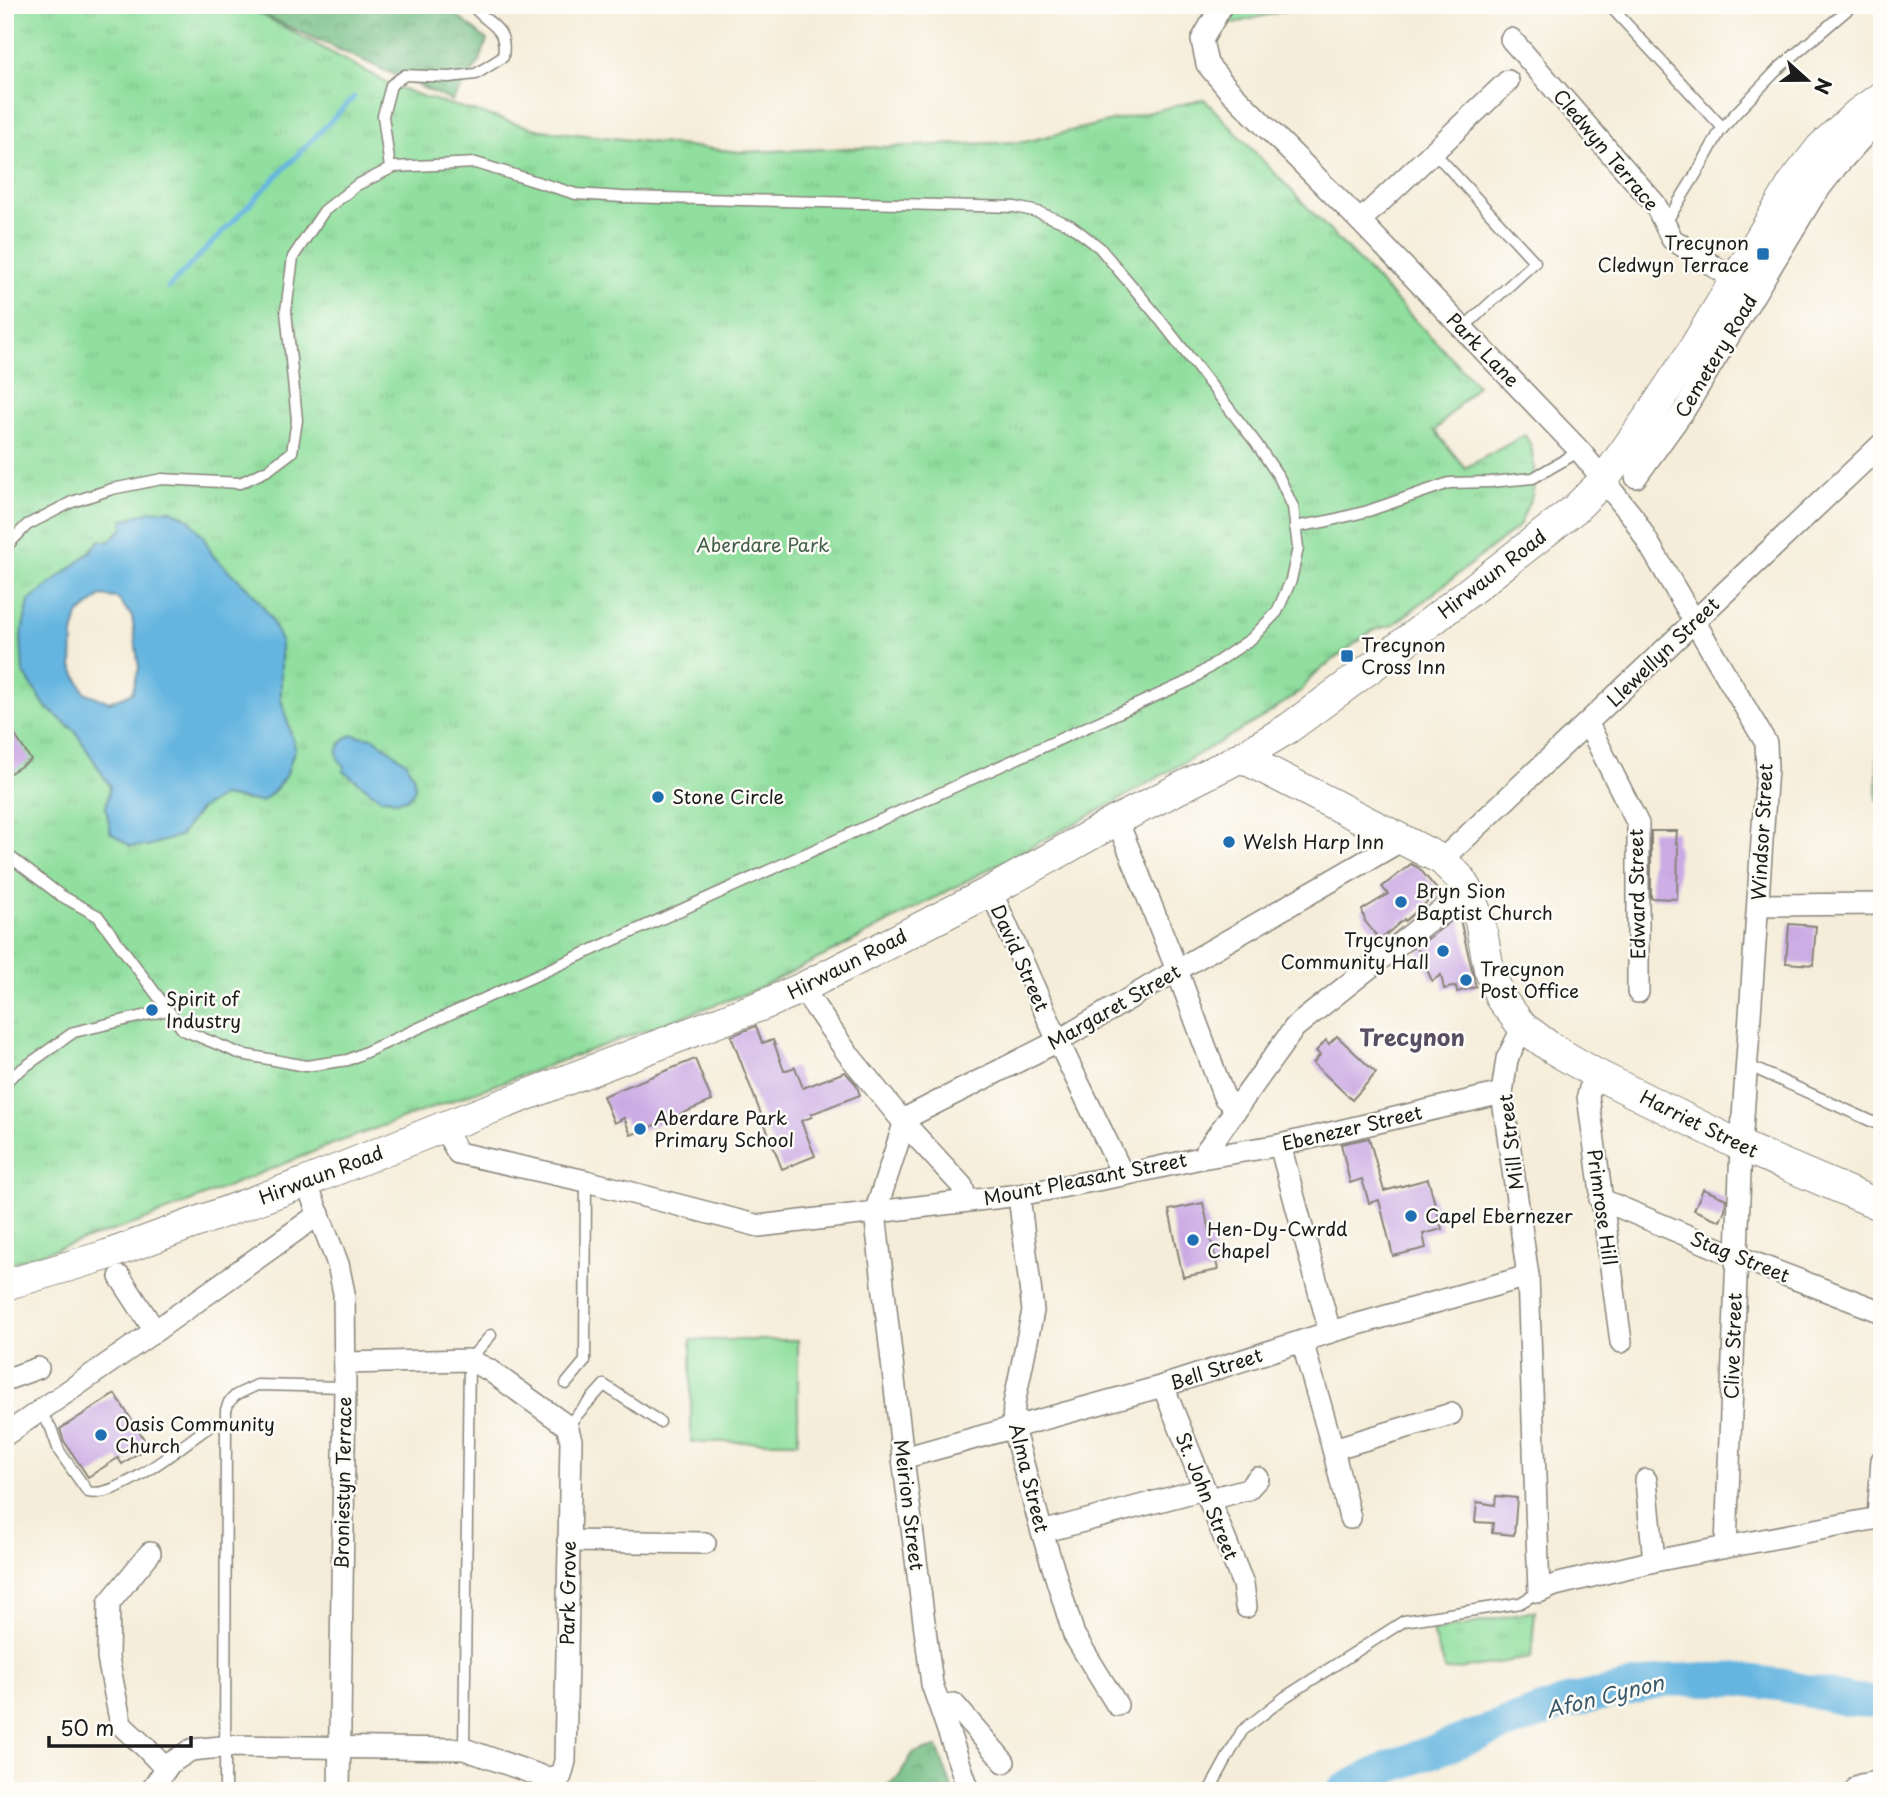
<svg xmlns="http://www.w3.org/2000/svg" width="1887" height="1796" viewBox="0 0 1887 1796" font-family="'Playpen Sans',sans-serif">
<defs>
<pattern id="forest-crowns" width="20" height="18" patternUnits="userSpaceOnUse" patternTransform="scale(1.75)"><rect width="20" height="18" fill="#74be85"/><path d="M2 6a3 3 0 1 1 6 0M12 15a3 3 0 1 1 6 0" fill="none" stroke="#5e9a6c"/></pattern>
<pattern id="cemetery-stones" width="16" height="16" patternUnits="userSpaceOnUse" patternTransform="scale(1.75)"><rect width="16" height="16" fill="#90df9e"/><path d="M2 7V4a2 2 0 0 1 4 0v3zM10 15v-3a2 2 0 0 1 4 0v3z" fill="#7cbf88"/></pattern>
<pattern id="park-tufts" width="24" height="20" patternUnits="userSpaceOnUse" patternTransform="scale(1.75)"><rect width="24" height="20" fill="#90df9e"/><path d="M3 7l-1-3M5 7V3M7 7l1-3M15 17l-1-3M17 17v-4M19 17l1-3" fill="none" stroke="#7cbf88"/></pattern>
</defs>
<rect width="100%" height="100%" fill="#fdfcf7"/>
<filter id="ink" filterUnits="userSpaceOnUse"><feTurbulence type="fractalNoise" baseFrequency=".0143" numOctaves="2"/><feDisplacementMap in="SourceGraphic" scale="14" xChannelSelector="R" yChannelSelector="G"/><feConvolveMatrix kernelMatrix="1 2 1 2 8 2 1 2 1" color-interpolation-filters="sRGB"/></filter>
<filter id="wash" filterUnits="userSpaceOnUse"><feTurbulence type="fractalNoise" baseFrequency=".00686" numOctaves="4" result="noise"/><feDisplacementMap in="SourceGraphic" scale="28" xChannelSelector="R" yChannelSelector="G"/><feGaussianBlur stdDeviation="1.57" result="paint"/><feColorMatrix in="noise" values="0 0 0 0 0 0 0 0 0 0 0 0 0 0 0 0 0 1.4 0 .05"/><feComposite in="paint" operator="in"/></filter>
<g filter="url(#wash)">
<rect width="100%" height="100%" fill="#f5edd9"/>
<g fill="url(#forest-crowns)" stroke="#486d50" stroke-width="2">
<path d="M241,5H441L448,8L487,40L480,61L452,101Z"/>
<path d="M937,1747L953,1791H881L900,1775L913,1753Z"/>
<path d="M803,1781L858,1791H768Z"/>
</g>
<path fill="url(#cemetery-stones)" stroke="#567e5d" stroke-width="2" d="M1882,683V800H1877L1879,685Z"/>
<g fill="url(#park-tufts)" stroke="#567e5d" stroke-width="2" fill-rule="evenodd">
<path d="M5,5H244L391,85L424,97L540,130L740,152L1024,142L1204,99L1477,385L1435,431L1465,468L1525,435L1531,446L1534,468L1533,493L1519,526L1393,625L1373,630L1312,676L1302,690L1265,716L1106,807L836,950L750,992L330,1145L140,1222L5,1265ZM123,528L203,536L213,556L252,592L281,674V699L295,748L262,802L222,796L199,810L180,836L106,808L110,786L75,731L46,707L62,576L88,554L100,540L108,542Z"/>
<path d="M1535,1611L1531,1658L1445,1671L1432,1632Z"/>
</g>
<g fill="#90df9e" stroke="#567e5d" stroke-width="2">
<path d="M1231,5H1308L1218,27Z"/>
<rect x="691" y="1340" width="107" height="102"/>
</g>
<g fill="#65b5e0" stroke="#40687e" stroke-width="2" fill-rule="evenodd">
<path d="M171,510L188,518L203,536L213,556L252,592L271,618L281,642V699L295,748L287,773L276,789L262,802L222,796L199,810L180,836L147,846H130L111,833L106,808L110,786L75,731L46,707L23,672L21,636L29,601L88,554L100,540L108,542L123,528V520L151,511ZM101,596L117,598L132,616L139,668L132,693L109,702L84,692L72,666L73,634L78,615Z"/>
<path d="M352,735L374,738L407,763L409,769L413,774L415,787L412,794L406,799L396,801L387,798L381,799L345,772L343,770L345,767C331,755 338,742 352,735Z"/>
</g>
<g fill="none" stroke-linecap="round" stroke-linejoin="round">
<path stroke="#65b5e0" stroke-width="5" d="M168,288L354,97"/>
<path stroke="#65b5e0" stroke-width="33" d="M1342,1791L1390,1767L1570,1701L1671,1680L1737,1679L1781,1685L1848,1700L1882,1702"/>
</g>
<g id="blocks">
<g fill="#cbaae4">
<path d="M5,720L31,760L5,776Z"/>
<path d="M1651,831H1677L1676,843L1678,845L1677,899L1651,898Z"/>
<path d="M1411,864L1419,868L1439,892L1405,921L1404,919L1380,940L1365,921L1362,910L1388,894L1382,887Z"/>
<path d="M1459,915L1476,987L1457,992L1456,986L1444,989L1441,975L1432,981L1417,947Z"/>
<path d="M1789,924L1816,926L1813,965L1786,963Z"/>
<path d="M756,1026L762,1043L773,1040L784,1071L795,1067L803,1088L845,1072L856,1084L860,1095L811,1114L812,1117L801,1121L815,1156L782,1169L731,1036Z"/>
<path d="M1337,1036L1376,1073L1352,1100L1313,1063L1320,1055L1316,1051L1326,1040L1329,1044Z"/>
<path d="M695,1059L712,1101L631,1135L624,1118L614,1123L603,1096Z"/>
<path d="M1369,1138L1384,1191L1428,1179L1442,1229L1423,1234L1426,1248L1393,1256L1379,1200L1369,1203L1362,1179L1350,1183L1341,1144Z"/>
<path d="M1703,1189L1726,1199L1725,1210L1720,1221L1694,1210Z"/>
<path d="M1203,1203L1218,1270L1183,1277L1169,1210Z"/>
<path d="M115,1394L144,1439L140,1443L144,1449L122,1464L118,1458L88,1477L64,1441L60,1429Z"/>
<path d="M1496,1496L1517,1498L1514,1535L1492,1533L1493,1523L1475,1522L1477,1502L1495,1505Z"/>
</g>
</g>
</g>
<g filter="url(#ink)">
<use href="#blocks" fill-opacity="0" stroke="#88847a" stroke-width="2"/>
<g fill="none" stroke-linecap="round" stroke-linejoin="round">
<g stroke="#88847a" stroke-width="13">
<g id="service">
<path d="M1609,5L1723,128"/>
<path d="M1433,151L1535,262L1463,328"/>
<path d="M390,168L383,116L391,85L405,75L449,77L476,74L503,57C508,25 488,26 472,5"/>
<path d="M1665,224L1699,169L1719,133L1733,116L1779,68L1853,5"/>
<path d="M1295,527L1328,521L1368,511L1449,483L1490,482L1533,478L1580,451"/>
<path d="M5,548L27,525L72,502L112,489L162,479L240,483L268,470L292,452L297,420L286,311L293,257L324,211L357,185L394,167L476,163L576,194L622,197L1015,207L1038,212L1070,225L1099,247L1154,312L1256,443L1279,477L1293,507L1298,548L1291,580L1277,612L1251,639L1189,681L348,1060L306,1066L241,1054L183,1030L98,916L60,895L5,853"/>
<path d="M1747,1065L1882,1126"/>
<path d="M5,1083L12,1076L74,1032L168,1010"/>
<path d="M566,1384L585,1361L586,1181"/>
<path d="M40,1412L51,1428L59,1451L88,1492C119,1500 186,1442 213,1424"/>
<path d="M567,1426L604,1385L660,1422"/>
<path d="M464,1749L469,1360L491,1335"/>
<path d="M225,1791L226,1410L229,1402L236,1395L257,1385L345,1387"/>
<path d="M1209,1791L1242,1731L1285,1697L1404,1621L1520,1603L1539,1592"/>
</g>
</g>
<g stroke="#88847a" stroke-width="24">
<g id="minor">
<path d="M1222,5L1202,40L1207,64L1228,89L1360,221L1580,451L1633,517L1766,743L1767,768L1741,1146L1726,1546"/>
<path d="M1511,39L1655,204L1672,239L1735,280"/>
<path d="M1360,221L1508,81"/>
<path d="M1636,477L1685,409L1813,197L1836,167L1882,116"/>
<path d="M1588,724L1638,824V992"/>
<path d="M1117,820L1177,970L1224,1097L1237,1109"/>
<path d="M1442,860L1882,444"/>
<path d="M991,891L1058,1041L1123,1175"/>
<path d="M1759,905L1882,904"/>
<path d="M802,988L848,1054L905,1124L962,1186L966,1201"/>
<path d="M1523,1027L1507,1059L1502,1093L1528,1276L1539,1592L1555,1585L1654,1561L1878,1518L1882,1460"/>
<path d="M1594,1073L1588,1096L1621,1342"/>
<path d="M443,1127L458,1153L586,1181L759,1226L1019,1195L1123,1175L1201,1158L1295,1027L1467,890"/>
<path d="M1280,1145L1330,1332"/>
<path d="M1201,1158L1280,1145L1502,1093"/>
<path d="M306,1182L338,1264L344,1293L345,1387L339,1791"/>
<path d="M1019,1195L1033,1311L1014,1404L1013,1428L1042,1532L1074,1635L1117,1705"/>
<path d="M1600,1199L1736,1256L1882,1312"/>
<path d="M120,1277L155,1331"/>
<path d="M1302,1341L1333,1449L1350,1518"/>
<path d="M5,1380L38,1368"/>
<path d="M1163,1386L1243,1584L1246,1607"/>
<path d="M5,1435L155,1331L319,1214"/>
<path d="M1333,1449L1451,1414"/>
<path d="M903,1458L1163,1386L1330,1332L1528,1276"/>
<path d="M1646,1480L1654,1561"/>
<path d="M1210,1499L1248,1489L1258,1478"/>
<path d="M1042,1532L1204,1489"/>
<path d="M568,1541L705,1543"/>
<path d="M150,1553L109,1603L108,1658L121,1725L145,1747L166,1769"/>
<path d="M941,1706L954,1704L1004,1762"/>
<path d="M151,1791L169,1764L191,1750L231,1746L464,1749L547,1778L561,1776L565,1761L571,1440L567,1426L489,1370L469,1360L345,1363"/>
<path d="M969,1791L932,1684L903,1458L875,1213L906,1118L1058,1041L1177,970L1404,839"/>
</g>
</g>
<g stroke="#88847a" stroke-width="32">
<g id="secondary">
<path d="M1241,757L1442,860L1459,877L1467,890L1480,921L1489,969L1501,999L1523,1027L1553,1049L1594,1073L1741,1146L1882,1206"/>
<path d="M5,1285L107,1255L306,1182L443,1127L768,1003L802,988L991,891L1117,820L1241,757L1289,728L1396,649L1575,509L1603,481L1650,415L1691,353L1793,183L1821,147L1858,113L1882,96"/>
</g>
</g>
<g stroke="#88847a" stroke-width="36">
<path id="primary" d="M1862,1791L1882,1787"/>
</g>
<use href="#service" stroke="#fff" stroke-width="10"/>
<use href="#minor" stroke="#fff" stroke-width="21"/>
<use href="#secondary" stroke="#fff" stroke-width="30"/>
<use href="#primary" stroke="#fff" stroke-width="33"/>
</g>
</g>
<g fill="#1f6fb2" stroke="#fdfcf7" stroke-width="2.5">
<rect x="1756" y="247" width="14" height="14" rx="3.5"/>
<rect x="1340" y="649" width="14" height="14" rx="3.5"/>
<circle cx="658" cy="797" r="7"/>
<circle cx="1229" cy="842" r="7"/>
<circle cx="1401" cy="902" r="7"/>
<circle cx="1443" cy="951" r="7"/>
<circle cx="1466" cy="980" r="7"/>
<circle cx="152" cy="1010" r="7"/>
<circle cx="640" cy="1129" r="7"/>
<circle cx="1411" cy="1216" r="7"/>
<circle cx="1193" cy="1240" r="7"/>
<circle cx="101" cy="1435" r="7"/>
</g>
<g text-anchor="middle" stroke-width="5" stroke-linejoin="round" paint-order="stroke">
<g font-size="19" fill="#1c1c1c" stroke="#fdfcf7">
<text transform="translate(1606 150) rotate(50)" y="7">Cledwyn Terrace</text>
<text transform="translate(1483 350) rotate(46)" y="7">Park Lane</text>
<text transform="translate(1716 356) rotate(-59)" y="7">Cemetery Road</text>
<text transform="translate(1492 574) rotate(-38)" y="7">Hirwaun Road</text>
<text transform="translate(1663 652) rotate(-44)" y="7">Llewellyn Street</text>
<text transform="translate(1762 832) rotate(-87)" y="7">Windsor Street</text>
<text transform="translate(1637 894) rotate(-91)" y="7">Edward Street</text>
<text transform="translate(1020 958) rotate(66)" y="7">David Street</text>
<text transform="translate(847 964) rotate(-27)" y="7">Hirwaun Road</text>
<text transform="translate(1114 1007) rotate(-30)" y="7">Margaret Street</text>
<text transform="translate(1699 1124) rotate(26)" y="7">Harriet Street</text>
<text transform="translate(1352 1128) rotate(-13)" y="7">Ebenezer Street</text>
<text transform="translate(1511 1142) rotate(-97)" y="7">Mill Street</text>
<text transform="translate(321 1175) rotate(-21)" y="7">Hirwaun Road</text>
<text transform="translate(1085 1179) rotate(-11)" y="7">Mount Pleasant Street</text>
<text transform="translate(1602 1207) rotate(82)" y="7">Primrose Hill</text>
<text transform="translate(1740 1257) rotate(22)" y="7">Stag Street</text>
<text transform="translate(1733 1346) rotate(-88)" y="7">Clive Street</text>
<text transform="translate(1216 1369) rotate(-18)" y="7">Bell Street</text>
<text transform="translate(1029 1478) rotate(76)" y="7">Alma Street</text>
<text transform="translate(343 1483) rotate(-89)" y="7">Broniestyn Terrace</text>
<text transform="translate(1207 1496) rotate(68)" y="7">St. John Street</text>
<text transform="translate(909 1505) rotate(83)" y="7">Meirion Street</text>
<text transform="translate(568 1593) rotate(-89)" y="7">Park Grove</text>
</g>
<g font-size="19" fill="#1c1c1c" stroke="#fdfcf7" text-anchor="start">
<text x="1749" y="250" text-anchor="end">Trecynon<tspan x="1749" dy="22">Cledwyn Terrace</tspan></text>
<text x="1361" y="652">Trecynon<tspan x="1361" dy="22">Cross Inn</tspan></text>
<text x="672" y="804">Stone Circle</text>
<text x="1243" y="849">Welsh Harp Inn</text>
<text x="1415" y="898">Bryn Sion<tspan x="1415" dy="22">Baptist Church</tspan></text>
<text x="1429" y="947" text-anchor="end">Trycynon<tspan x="1429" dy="22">Community Hall</tspan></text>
<text x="1480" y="976">Trecynon<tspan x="1480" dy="22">Post Office</tspan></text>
<text x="166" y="1006">Spirit of<tspan x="166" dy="22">Industry</tspan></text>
<text x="654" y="1125">Aberdare Park<tspan x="654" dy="22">Primary School</tspan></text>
<text x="1425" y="1223">Capel Ebernezer</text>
<text x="1207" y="1236">Hen-Dy-Cwrdd<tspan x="1207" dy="22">Chapel</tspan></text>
<text x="115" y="1431">Oasis Community<tspan x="115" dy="22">Church</tspan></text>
</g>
<g font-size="19" fill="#45604a" stroke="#fdfcf7">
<text x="763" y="552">Aberdare Park</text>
</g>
<g font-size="21" font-style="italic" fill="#39596a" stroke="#fdfcf7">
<text transform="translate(1605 1697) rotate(-14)" y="7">Afon Cynon</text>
</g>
<g font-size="23" font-weight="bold" fill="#594e62" stroke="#fdfcf7">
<text x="1412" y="1046">Trecynon</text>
</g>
</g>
<rect width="1887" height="1796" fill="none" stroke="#fdfcf7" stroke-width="28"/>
<g transform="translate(1807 80) rotate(111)" stroke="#fdfcf7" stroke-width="5" paint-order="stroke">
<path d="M0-5L12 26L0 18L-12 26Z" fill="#1c1c1c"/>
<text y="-10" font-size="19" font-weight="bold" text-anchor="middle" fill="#1c1c1c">N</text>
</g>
<path d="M49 1736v10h142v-10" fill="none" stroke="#1c1c1c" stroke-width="3.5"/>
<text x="60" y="1736" font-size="21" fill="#1c1c1c" stroke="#fdfcf7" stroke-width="5" paint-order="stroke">50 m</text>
</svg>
